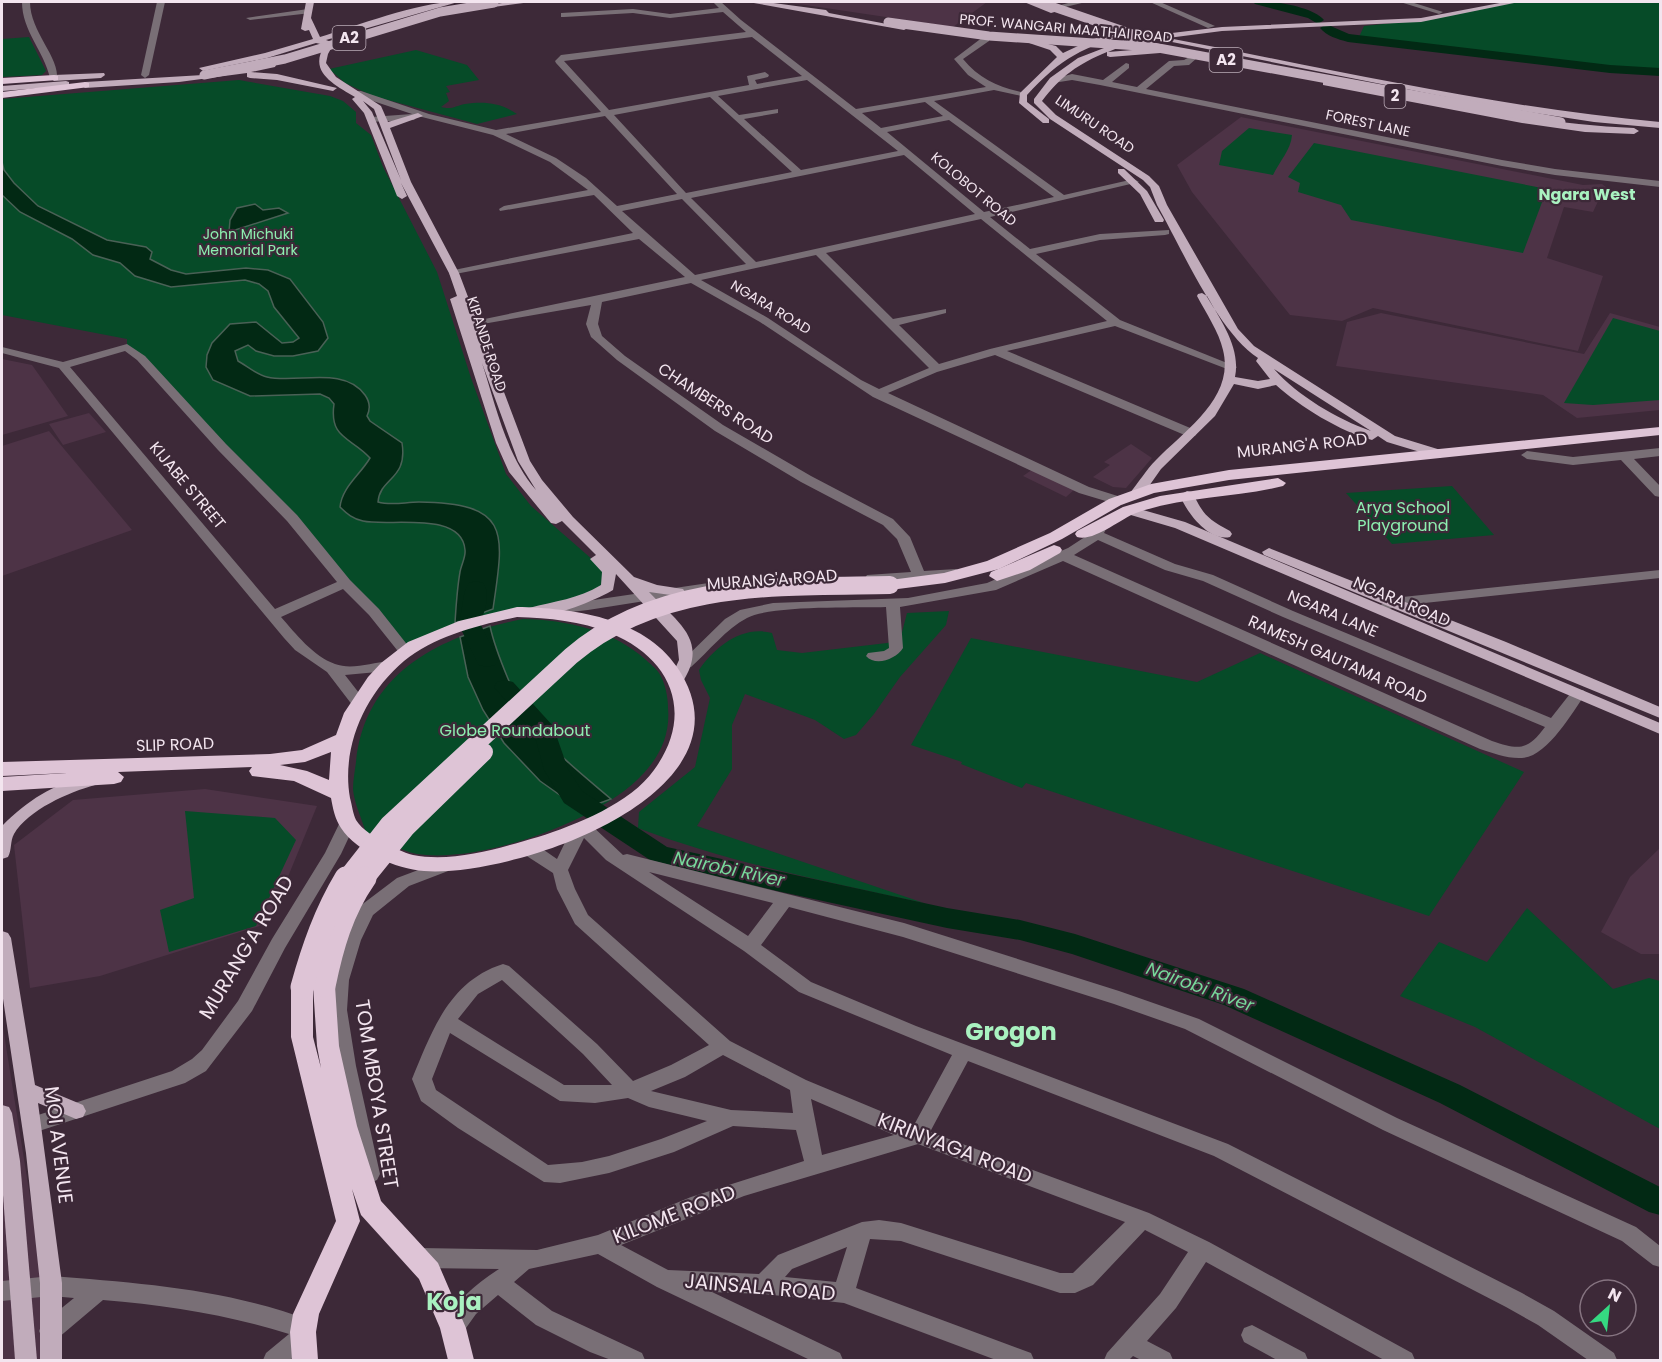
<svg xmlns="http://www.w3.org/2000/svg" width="1662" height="1362" viewBox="0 0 1662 1362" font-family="Poppins,sans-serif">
<rect width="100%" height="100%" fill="#3d2938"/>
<g fill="#4d3346">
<path d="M785,2H987L953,27Z"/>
<path d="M1241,117L1583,185L1602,184L1612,192L1601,195L1593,212L1564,207L1547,258L1603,276L1578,351L1373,308L1342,321L1290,315L1192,192L1177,165Z"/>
<path d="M1381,313L1584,354L1610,313L1660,327V410L1577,418L1543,395L1336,366L1347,322Z"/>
<path d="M2,359L32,365L68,416L2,435Z"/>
<path d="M89,413L106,432L63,445L49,424Z"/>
<path d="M49,431L132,530L2,576V446Z"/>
<path d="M1131,444L1152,458L1126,488L1113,487L1093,477L1110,465L1104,462Z"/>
<path d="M1033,469L1075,489L1066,497L1023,476Z"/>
<path d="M205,789L317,806L269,923L100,976L30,988L14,845L73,800Z"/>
<path d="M1660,848V954H1641L1601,932L1630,877Z"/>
<path d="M2,1021L13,1090L56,1360H2Z"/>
</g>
<g fill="#064b28">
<path d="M1507,2H1660V72L1610,69L1359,37L1364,26L1413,21Z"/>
<path d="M29,37L46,71L42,75L2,77V39Z"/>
<path d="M416,50L467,65L479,80L446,86L450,92L446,93L449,101L441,107C452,110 455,106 465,104C485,101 501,103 517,114L477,124L373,96L345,83L329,69Z"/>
<path d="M239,80L330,96L343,101L356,112V123L371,135L383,167L437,272L471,378L506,474L531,506L601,567L604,579L595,595L517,612L404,650L378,617L127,347V339L2,315V99Z"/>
<path d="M1249,128L1292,135C1291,150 1279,162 1273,175L1219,165L1222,151Z"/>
<path d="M1314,143L1547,189L1523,253L1351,220L1341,205L1298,192L1300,183L1288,177Z"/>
<path d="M1613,318L1660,331V400L1593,405L1564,403Z"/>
<path d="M1452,486L1494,535L1392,544L1346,493Z"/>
<path d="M949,611L946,625L900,677L874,714L856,735L844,739L815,720L745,694L732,725V769L697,826L924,903C827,882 731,863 638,828L639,812L695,767L710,698L701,680L699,670C715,647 742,625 772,633L777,650L802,653L887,643L900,640L907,613Z"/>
<path d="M523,619C567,620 613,630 646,660C650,664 656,668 659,673C665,682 668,697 668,708C670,730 663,750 649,767C609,819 481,864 417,854C400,851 382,839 366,833C362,819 354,803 353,789C353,780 355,770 356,762C365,671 443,635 523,619Z"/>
<path d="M971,638L1197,682L1260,653L1524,772L1429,916L1026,783L1022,788L961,764L962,762L911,745Z"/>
<path d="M185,811L275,818L296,840L256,926L169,952L160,910L194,898Z"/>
<path d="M1527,908L1613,989L1649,978L1660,981V1129L1475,1027L1400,996L1439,942L1487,962Z"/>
</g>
<g fill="#022914" stroke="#4a6156" stroke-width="1.5">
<path d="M2,162L4,170L14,183L38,206L107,240L146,247L152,252L150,259L171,270L186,274L246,268L268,270L290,279L323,322L328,338L318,351L293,356H274L256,351L248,345L235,351L238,361C247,366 257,375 267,377C296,384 344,365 365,395C370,402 371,408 367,416L370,421L402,443C408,480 380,477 378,502C392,506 405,502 419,502C512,503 504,533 493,609L455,623C456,606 457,589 460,572C461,565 466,557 465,550C462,510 388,527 363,521C353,519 347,514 340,507C342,487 360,475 370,458C351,437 329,439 334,404L329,398L320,394L250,396L213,380L206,367L207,355L212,343L230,324L256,322L282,343L293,342L299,338L274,307L268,291L259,284L245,280L171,287L135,276L120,263L93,255L72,239L20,212L2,195Z"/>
<path d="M255,204L263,210L279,208L288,213L229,232L230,220L237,208Z"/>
<path d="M490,626C495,650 518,707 532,725C555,753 584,776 611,799L581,810L540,781L504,743L483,710L468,677L460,637Z"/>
</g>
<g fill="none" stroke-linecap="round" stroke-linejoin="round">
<g fill="#022914" fill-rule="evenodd">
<path d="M1253,2C1271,0 1312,6 1324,20L1318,24L1308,18L1255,4Z"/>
<path d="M1326,24L1349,34L1610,65L1660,68V76L1610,73L1348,42C1337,39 1327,36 1320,28Z"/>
<path d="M476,581L483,583C491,593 485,612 480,623L498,660L495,665L487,667L479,665L476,660L458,623C464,610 461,593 469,583Z"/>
<path d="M505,680L513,682L553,726L568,769L582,791L667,847L947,908L1020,920L1075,934L1244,989L1460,1085L1660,1187V1215L1649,1212L1440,1103L1224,1005L1072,954L1020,940L947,928L777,891L650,860L564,803L544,770L534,733L494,687L497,682Z"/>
</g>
<g fill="#796f76" fill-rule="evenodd">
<path d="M22,2H30C30,32 60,57 57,80L50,78C44,51 22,31 22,2Z"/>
<path d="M157,2H165L149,75L145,78L141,75Z"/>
<path d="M713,2H721L741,20L856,109L986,87L968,75L954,59L983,37H989V41L963,59C980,80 1001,88 1026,93V97L994,90L934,101L1064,195L1134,179L1139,182L990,217L1030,249L1100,234L1169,230V234L1165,235L1100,240L1036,254L1120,320L1237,367L1235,369H1227L1115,326L1007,351L1195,430L1197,433L1195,436H1187L995,355L937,372L888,393L1089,487L1124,498L1126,501L1124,504L1119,505L1079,493L873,397L760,322L691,283L602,302L598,324L602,336L625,356L723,425L811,476L893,519L910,537L924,571L956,569L963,573L956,577L872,582L867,581L865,578L867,575L911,572L897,539L883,525L801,482L715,431L617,360L591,337L586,324L591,305L471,326L469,324L475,321L685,277L639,239L450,275L449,273L454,270L633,233L594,195L500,211L499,209L504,206L588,190L550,162L493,135L418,116L414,120L368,122V118L371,117L412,114L355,95V91H361L429,114L496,130L601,112L556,63L555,61L561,55L746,32L723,12L670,18L633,13L564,17H561V13L633,9L670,14L719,8ZM752,37L802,76L757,84L755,80L768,77L769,75L765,72L747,76L749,85L609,110L564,61ZM807,80L898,151L801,170L744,119L778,113V109L739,115L718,96ZM710,97L792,172L686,193L614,115ZM925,102L943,116L881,128L862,113ZM605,116L677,194L617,206L586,178L556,158L506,134ZM949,120L1054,197L984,212L887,132ZM904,155L975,214L756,262L691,198ZM682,199L746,264L695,275L622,211ZM981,219L1107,321L990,349L939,364L899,325L946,313V309L893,319L826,253ZM816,255L929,368L879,389L861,380L768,318L701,280Z"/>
<path d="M1072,2H1086L1061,8L1057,6Z"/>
<path d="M1150,2H1160L1215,26L1208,28Z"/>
<path d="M1400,2H1411L1443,12L1439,14Z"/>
<path d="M308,9H311V13L250,20L246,18Z"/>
<path d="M1193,55L1197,58L1189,65L1174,66L1146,89L1502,160L1555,169L1660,181V187L1555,175L1502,166L1100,85L1072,80L1053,83L1049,80L1072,74L1103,80L1126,63L1129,64V68L1112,82L1137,87L1169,61L1184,60Z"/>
<path d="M127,344L145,356L226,444L297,515L350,580L379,609L413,652L406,657L401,655L369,615L343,589L281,617C296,634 313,656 335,664C351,670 372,663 388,661L393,663L395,666L388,671L345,675L366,702L363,706H353L327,672L295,650L284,638L59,368L2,353V347L63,362ZM125,351L137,360L218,450L287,521L337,582L275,609L70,367Z"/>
<path d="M1660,448V456L1634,459L1660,486V497L1655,496L1621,460L1573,465L1527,459L1521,455L1527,451L1573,457Z"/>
<path d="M1100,523L1107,527L1104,533L1175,564L1213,575L1293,611L1551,718L1573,690H1583L1586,693C1572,713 1547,757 1522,758C1508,759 1493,753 1480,749L1063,561L996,590L900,607L903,648C896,659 876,667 866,656L868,653L884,651L889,648L886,607C856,608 771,605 747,618C726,629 709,651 691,667L686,669L679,664L725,619L740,610L773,603L908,598L987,583L1068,548L1091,533L1095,524ZM1098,540L1165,570L1203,581L1283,617L1545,727C1527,751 1519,750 1492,741L1074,555Z"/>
<path d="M1660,570V578L1396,606L1379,614L1372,610L1393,598Z"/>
<path d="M722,581L729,585L727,588L588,610L553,614L546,610L553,606Z"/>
<path d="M348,816L354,818L356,822L341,854L285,948L252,1011L206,1071L185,1083L33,1133L26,1131L23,1125L26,1119L172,1071L192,1059L202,1050L238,1001L272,939L325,853L342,818Z"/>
<path d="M584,822L590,824L623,855L627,854L904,923L1119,991L1199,1019L1397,1118L1636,1227L1660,1246V1267L1653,1265L1622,1241L1383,1130L1185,1029L1114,1004L903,937L789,907L761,945L811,982L916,1026L1228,1144L1522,1293L1554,1311L1614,1353L1617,1360H1588L1538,1325L1506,1307L1214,1156L968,1061L930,1132L1149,1213L1209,1242L1412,1353L1415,1360H1384L1206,1262L1176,1308L1147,1341L1170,1353L1173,1360H1141L1133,1356L1129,1360H1104L1107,1353L1160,1294L1188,1252L1145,1230L1093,1285L1075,1293H1060L901,1241L870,1239L856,1288L1031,1353L1034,1360H996L844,1303L764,1294L712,1292L840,1353L843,1360H810L657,1287L598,1254L529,1269L514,1282L552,1311L642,1353L645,1360H611L590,1352L536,1325L498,1295L476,1314L461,1335L453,1338L445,1335L442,1328C453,1303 477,1283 499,1269L420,1268L413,1265L409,1258L413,1251L420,1248L537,1250L598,1235L691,1197L804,1161L796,1130L733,1126L674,1152L609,1173L560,1183L544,1182L458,1128L421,1101L412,1079C432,1031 449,981 503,964L509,966L597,1044L633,1081L671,1065L709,1045L575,924L557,889L553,873L519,851L517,847L519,843C532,839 546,852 557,859L573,826ZM584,838L606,860L744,951L799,992L952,1055L914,1125L806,1080L730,1041L588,915L575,889L568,870ZM649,872L773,903L748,936ZM502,980L583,1054L612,1085H564L458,1019L478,994ZM450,1033L560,1101L595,1103L628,1098L649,1107L707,1121L661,1139L609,1156L582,1162L548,1165L436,1090L432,1079ZM723,1055L790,1090L793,1113L731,1110L651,1091L685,1077ZM811,1099L894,1135L822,1155ZM918,1144L1125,1222L1073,1273H1060L901,1223L879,1220L862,1222L778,1255L759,1274L668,1270L621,1245L744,1196ZM847,1247L836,1282L785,1277L792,1269Z"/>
<path d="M450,858L456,860L458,864L456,868L409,886L373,915L361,940L349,980L347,1010L356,1066L380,1174L377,1180L370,1183L363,1180L360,1174L336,1066L329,1010L331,980L343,940L360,906L397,878Z"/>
<path d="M51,1276C139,1283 228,1289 311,1321L314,1336L311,1343L290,1360H263L266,1353L289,1334C228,1315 167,1305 103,1300L58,1338L50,1341L42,1338L39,1331L42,1324L74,1298L51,1296L2,1301V1281Z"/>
<path d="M1252,1325L1305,1353L1308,1360H1277L1244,1342L1241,1335L1244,1328Z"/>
</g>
<g fill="#c1acbb" fill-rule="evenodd">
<path d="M306,2H314L311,18L320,37C355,26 425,0 458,2L326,40L334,43L328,54L326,63L336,77L381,106L388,122L418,113L423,116L390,128L411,182L459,273L530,461L542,480L573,517L634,577L657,585L683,589L685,592L678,596L649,592C677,622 710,640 682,683H672L670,680L679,660L677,641L616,574L613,590C598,599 540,625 527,611L529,608C555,601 578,599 601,585L602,572L590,559L596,555L562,521L556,524L551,523L509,472L496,443L450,299L457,296L449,273L401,183L407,196L402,199L397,196L364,113L352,99L355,97C335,85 307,72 325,45L316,43L267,58L203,71L199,68L265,53L313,39L309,30L305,31L301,29ZM363,101L374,109L401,180L372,112ZM482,363L518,461L536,490C506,455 496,406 482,363Z"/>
<path d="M509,2H531L479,9L475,7Z"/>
<path d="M748,2H766L826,10L829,13L908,28L904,30Z"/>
<path d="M1024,2H1034L1058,11L1051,13Z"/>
<path d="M1505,2H1519L1421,22L1222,31L1168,38C1331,69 1494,107 1660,122V128L1594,122L1491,106L1157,39L1132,42L1108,52L1157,48L1160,49V53L1110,57L1107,56V52C1078,64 1061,76 1042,101L1056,115L1149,176L1159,186L1167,205L1230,315L1238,329L1254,346L1395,436L1444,451L1446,454L1440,458L1387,442L1378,436L1372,440C1341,432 1299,406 1276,385L1258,389L1234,384L1215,416L1161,469L1142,496H1132L1130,493C1139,482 1146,470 1156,460C1185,430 1235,398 1223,350C1219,332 1206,313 1197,296L1198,294L1202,293L1207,296C1221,321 1241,348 1235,377L1258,381L1270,379L1256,361L1258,358C1218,332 1182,249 1157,205L1150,187L1143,180L1050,119L1034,103V99L1050,78L1078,58L1130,38L1222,27L1421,18ZM1274,369L1371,431C1337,419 1298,396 1274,369Z"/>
<path d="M1129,30L1133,32L1132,34C1085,45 1060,59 1027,95V102L1049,119V123H1043L1019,103L1020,93L1057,57L1050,50L1029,43V39L1056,46L1063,53L1093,39Z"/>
<path d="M272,62L276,65L275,67L251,72L277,74L337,88L333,91L277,80L250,78L247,77V73L179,82L85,88L81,85L85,82L203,75Z"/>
<path d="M104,73L105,75L101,78L54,81L50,78L54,75Z"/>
<path d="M1326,80C1428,100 1530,124 1634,128L1639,131L1634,134L1585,132L1522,123L1323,85V81Z"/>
<path d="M66,81L69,82V86L2,91V86Z"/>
<path d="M1118,169H1124L1147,191L1164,220L1163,222H1155L1140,194L1118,173Z"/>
<path d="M1187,491L1192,492C1204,515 1206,518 1230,531L1232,534L1230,537C1209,542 1186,512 1180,495Z"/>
<path d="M1129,506L1185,522L1660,723V734L1175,528L1124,513L1122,510Z"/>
<path d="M1269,548L1506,642L1660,707V718L1264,555L1262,552Z"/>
<path d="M89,775L95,777L97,781L95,785C69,792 28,810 14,834C10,841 12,850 8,857L2,859V826C29,799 51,786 89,775Z"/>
<path d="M2,931L8,933L11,938L35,1085L83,1105L86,1111L83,1117L76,1119L38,1103L62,1283V1360H40V1283L26,1153L2,992Z"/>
<path d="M2,1105L9,1107L12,1113L20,1161L37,1360H15L2,1181Z"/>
</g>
<g fill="#dec4d6" fill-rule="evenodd">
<path d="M54,75L58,76V80L2,84V78Z"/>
<path d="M85,82L89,83V87L2,98V92Z"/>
<path d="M1660,427V435L1229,480L1154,493L1121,505L1062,539L999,569L945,583L890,590L882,585L890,580L944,573L987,561L1050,533L1109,499L1151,484L1229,470Z"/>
<path d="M1278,478L1286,483L1283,486C1235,498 1184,496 1136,513C1120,519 1094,542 1077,537L1075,534L1077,531L1123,507L1160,496Z"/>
<path d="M1054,545L1060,547L1062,550L1060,553L1030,570L997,581L989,576L991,572Z"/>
<path d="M517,607C572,608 643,617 677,667C763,793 514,878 424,871C396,869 357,852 341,828C335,819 333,809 331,798L294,781L252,776L249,771L252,767L118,772L124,777L121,782L114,784L2,791V777L67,773L2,776V762L270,754L302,750L336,735L344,713L368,677L381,663L408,642L459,621ZM517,617C549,618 581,621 610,633C672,658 695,714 654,770C631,803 576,825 538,837C500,848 453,863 413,855C403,853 394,847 385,842C375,837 362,830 356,820C353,814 352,805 350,798C341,747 365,694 404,661C435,636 478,625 517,617ZM331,752L329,780L307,771L280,765L305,762Z"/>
<path d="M324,977L332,980L335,986L339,1046L357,1126L381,1201L438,1263L466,1328L474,1360H448L440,1328L419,1279L361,1215L352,1189L360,1221L319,1314L316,1332L318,1360H292L290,1332L293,1314L336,1221L291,1037V987L294,981L302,978L310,981L313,987V1037L321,1068L317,1046L313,986L316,980Z"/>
</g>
<g stroke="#c1acbb" stroke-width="9">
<path d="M1039,2L1150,40"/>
<path d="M888,22L989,36L1153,47L1561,122"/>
<path d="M204,75L285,59L440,12L494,3"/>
</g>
<g stroke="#dec4d6" stroke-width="18">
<path d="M345,880L389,824L571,656C660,580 780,587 890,585"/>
<path d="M364,880L406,828L484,752"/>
</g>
<g stroke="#dec4d6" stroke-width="23">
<path d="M324,986C332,947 342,911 365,878"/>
<path d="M302,987C313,948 325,913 346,878"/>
</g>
</g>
<g text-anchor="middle" stroke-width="4.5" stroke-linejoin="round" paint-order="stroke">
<g font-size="14" fill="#f3e5ef" stroke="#3d2938">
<text transform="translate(1066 28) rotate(5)" y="5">PROF. WANGARI MAATHAI ROAD</text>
<text transform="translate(1368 123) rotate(12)" y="5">FOREST LANE</text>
<text transform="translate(1095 124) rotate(34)" y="5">LIMURU ROAD</text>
<text transform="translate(974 189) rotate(40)" y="5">KOLOBOT ROAD</text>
<text transform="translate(771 307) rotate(31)" y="5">NGARA ROAD</text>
<text transform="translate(487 344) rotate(72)" y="5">KIPANDE ROAD</text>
</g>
<g font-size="14" fill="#8defb0" stroke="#3d2938">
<text x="248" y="239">John Michuki<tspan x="248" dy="16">Memorial Park</tspan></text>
</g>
<g fill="#3d2938" stroke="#bcadb8" stroke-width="1.5">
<rect x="332.5" y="26" width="33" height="24" rx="4.5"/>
<rect x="1209.5" y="48" width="33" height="24" rx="4.5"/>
<rect x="1384.5" y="84" width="21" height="24" rx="4.5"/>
</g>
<g font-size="15" font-weight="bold" fill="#f3e5ef">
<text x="349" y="43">A2</text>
<text x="1226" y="65">A2</text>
<text x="1395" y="101">2</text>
</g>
<g font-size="16" font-weight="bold" fill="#a9f2c0" stroke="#3d2938">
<text x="1587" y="200">Ngara West</text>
</g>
<g font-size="16" fill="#f3e5ef" stroke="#3d2938">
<text transform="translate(716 403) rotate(33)" y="6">CHAMBERS ROAD</text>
<text transform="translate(1302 445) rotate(-6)" y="6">MURANG'A ROAD</text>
<text transform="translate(188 485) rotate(50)" y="6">KIJABE STREET</text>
<text transform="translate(772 579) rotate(-4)" y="6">MURANG'A ROAD</text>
<text transform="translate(1402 601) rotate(23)" y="6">NGARA ROAD</text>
<text transform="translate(1333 613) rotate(23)" y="6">NGARA LANE</text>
<text transform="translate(1338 659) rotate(24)" y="6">RAMESH GAUTAMA ROAD</text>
<text transform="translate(175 744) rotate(-2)" y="6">SLIP ROAD</text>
</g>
<g font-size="16" fill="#8defb0" stroke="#3d2938">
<text x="1403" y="513">Arya School<tspan x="1403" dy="18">Playground</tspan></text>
<text x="515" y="736">Globe Roundabout</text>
</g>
<g font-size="18" font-style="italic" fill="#77d99b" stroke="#3d2938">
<text transform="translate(729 869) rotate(12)" y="6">Nairobi River</text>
<text transform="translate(1200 987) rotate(20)" y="6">Nairobi River</text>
</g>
<g font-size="20" fill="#f3e5ef" stroke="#3d2938">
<text transform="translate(246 947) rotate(-59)" y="7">MURANG'A ROAD</text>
<text transform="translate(377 1094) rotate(81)" y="7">TOM MBOYA STREET</text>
<text transform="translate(59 1145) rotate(83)" y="7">MOI AVENUE</text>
<text transform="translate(955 1148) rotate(21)" y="7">KIRINYAGA ROAD</text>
<text transform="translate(674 1214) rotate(-21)" y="7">KILOME ROAD</text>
<text transform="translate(760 1287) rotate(5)" y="7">JAINSALA ROAD</text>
</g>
<g font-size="24" font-weight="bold" fill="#a9f2c0" stroke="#3d2938">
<text x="1011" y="1040">Grogon</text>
<text x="454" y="1310">Koja</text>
</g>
</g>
<rect width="1662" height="1362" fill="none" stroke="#f3e5ef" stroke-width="6"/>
<g transform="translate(1608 1308) rotate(27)"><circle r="28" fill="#3d2938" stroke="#867481" stroke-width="1.5"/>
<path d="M0-4.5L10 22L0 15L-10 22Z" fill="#35d881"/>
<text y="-9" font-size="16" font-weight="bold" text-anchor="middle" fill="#f3e5ef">N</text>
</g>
</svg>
